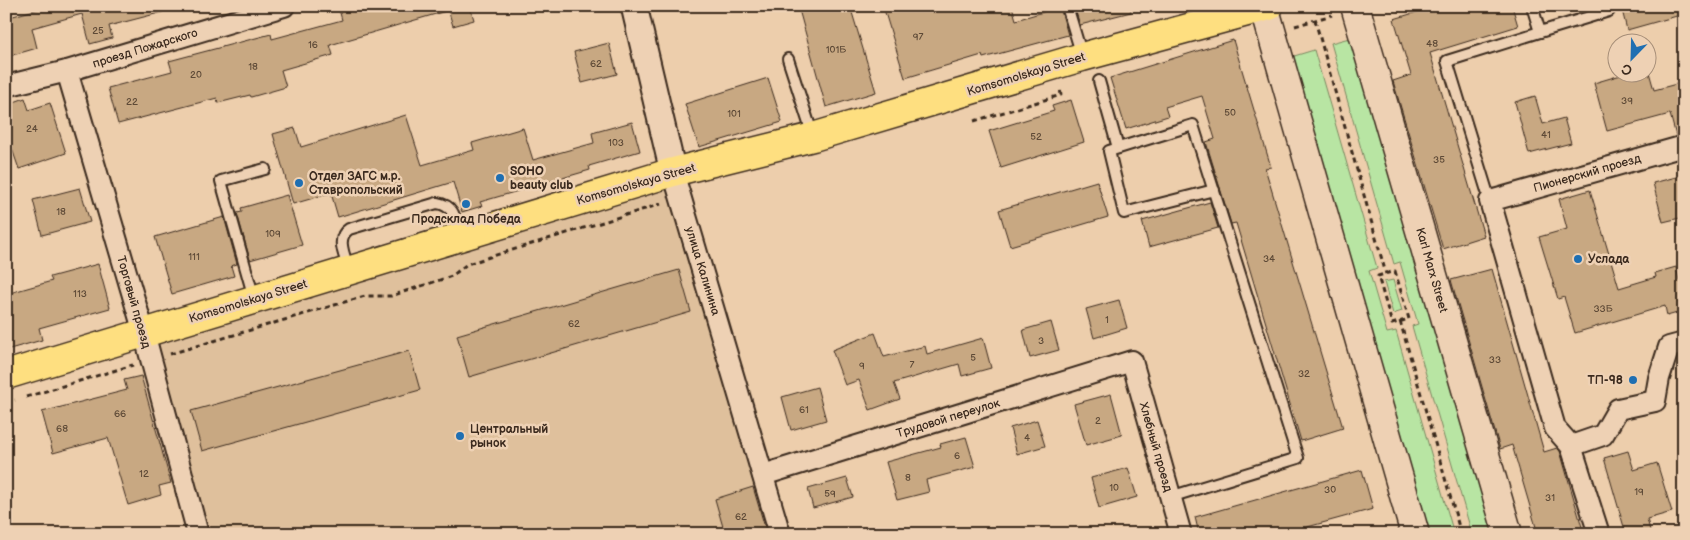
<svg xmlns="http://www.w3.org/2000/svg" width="1690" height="540" viewBox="0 0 1690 540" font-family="'Balsamiq Sans',sans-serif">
<rect width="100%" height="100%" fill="#edceac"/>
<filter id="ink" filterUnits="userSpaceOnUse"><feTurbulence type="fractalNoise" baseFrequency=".02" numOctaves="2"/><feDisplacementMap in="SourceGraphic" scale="10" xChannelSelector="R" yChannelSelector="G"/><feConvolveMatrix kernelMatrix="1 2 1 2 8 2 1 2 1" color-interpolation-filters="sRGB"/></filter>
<g filter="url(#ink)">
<path fill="#dfc09c" d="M669,181L773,534H203L148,338Z"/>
<g fill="#b8e5a3" stroke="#7a8860">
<path d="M1353,37L1497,534H1472L1412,326L1418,324L1400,262L1394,264L1331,43Z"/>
<path d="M1314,50L1377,268L1369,271L1387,333L1396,331L1454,534H1429L1291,57Z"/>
<path d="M1393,280L1402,311L1393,314L1384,282Z"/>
</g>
<g fill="#c8a882" stroke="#3b2a1e">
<path d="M49,6H162L163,12L109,26L112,38L90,44L82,14L32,28L37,48L6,57V18Z"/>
<path d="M338,6H445L446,11L330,45L333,55L281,70L286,87L251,97L250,95L218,103L217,98L118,124L108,88L172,71L169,61L271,34L272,39L342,20Z"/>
<path d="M447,6H470L474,20L453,26Z"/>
<path d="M798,6H850L876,92L826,107Z"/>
<path d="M883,6H1012L1016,20L1060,7L1068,35L983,58L982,55L905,78Z"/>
<path d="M1074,6H1130L1131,12L1080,25Z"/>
<path d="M1437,6H1512L1518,26L1430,53L1484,236L1443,249L1393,81L1411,75L1394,19Z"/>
<path d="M1621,6H1684V14L1627,30Z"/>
<path d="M1233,40L1271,167L1265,168L1343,428L1301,441L1236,223L1231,224L1206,142L1215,139L1202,96L1165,107L1168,116L1126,129L1110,78Z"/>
<path d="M609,43L617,74L582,83L574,52Z"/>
<path d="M1631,72H1649L1654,90L1684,82V134L1676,136L1670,114L1607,131L1594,83Z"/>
<path d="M768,78L782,122L699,147L685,104Z"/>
<path d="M1535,96L1543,124L1564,118L1571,143L1529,154L1515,102Z"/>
<path d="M25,98L29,110L50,103L66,153L19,169L11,146L6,148V105Z"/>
<path d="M1071,100L1084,142L1001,168L989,131L1054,111L1052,106Z"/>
<path d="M406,115L422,165L474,150L472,143L523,128L533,160L594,143L592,133L632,122L640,151L589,166L590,170L480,202L482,206L462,212L453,182L338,217L331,193L293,204L273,134L295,128L301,147Z"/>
<path d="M1684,175V217L1663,222L1653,183Z"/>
<path d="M1097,181L1108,217L1010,246L999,210Z"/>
<path d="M80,188L90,222L42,235L33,200Z"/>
<path d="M1590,190L1619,288L1656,277L1655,273L1676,267L1679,280L1684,278V311L1667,316L1665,306L1575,333L1564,297L1558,299L1539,237L1567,229L1559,199Z"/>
<path d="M287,195L302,245L250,260L237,213L242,212L241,208Z"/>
<path d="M1210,202L1218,228L1149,247L1142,221Z"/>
<path d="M224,217L237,264L231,266L234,276L172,294L155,237Z"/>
<path d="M98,264L110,308L39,328L42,340L6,350V294L52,281L50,277Z"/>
<path d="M1492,269L1544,452L1557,448L1560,451L1584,534H1538L1512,445L1500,449L1451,280Z"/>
<path d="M679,270L691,312L469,377L457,335Z"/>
<path d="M1119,300L1127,328L1094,338L1086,309Z"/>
<path d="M1051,322L1059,350L1030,358L1023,330Z"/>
<path d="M875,333L884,357L925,346L927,354L983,338L991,368L962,376L959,364L894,383L900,399L870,410L859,380L845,385L832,350Z"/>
<path d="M409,351L420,390L202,451L191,411Z"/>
<path d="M141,376L171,483L159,486L161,495L128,505L108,438L53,453L42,412L127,390L124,380Z"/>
<path d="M817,387L826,420L791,430L782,397Z"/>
<path d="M1111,394L1122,435L1086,445L1074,404Z"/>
<path d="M1037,420L1045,446L1017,454L1010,428Z"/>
<path d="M966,437L975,467L926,480L929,492L897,500L886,462L941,447L940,444Z"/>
<path d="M1628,451L1634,470L1657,463L1672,512L1647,519L1651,534H1626L1604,458Z"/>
<path d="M1128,468L1137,497L1099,508L1091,478Z"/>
<path d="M1362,470L1373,509L1282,534H1199L1195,517Z"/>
<path d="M847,478L853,497L813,508L808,489Z"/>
<path d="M753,487L767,534H725L715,499Z"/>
</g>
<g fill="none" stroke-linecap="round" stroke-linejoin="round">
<g stroke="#3b2a1e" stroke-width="14">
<g id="service">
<path d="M1067,6L1082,56"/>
<path d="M1540,32L1609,11L1608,6"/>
<path d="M788,59L813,136"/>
<path d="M1099,81L1118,148"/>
<path d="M1490,201L1447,61L1540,32L1532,6"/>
<path d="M349,270C345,256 335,238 349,229L437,203C456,206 455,220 460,236"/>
<path d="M254,298L221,181L265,169"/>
<path d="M1170,497L1298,458L1193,125L1109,151L1124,213L1214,190"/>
</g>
</g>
<g stroke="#3b2a1e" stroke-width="24">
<g id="minor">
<path d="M67,71L144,333L198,534"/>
<path d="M6,86L67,71L284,6"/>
<path d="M673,172L780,534"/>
<path d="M1571,446L1603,435L1618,409L1655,401L1659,378L1669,347L1684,343"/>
<path d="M763,475L1132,361L1181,534"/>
<path d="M1599,534L1571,446L1555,428L1490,201L1684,146"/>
</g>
</g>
<g stroke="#3b2a1e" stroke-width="29">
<path id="tertiary" d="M634,6L673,172"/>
</g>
<g stroke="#3b2a1e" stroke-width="31">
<g id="secondary">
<path d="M1264,6L1415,534"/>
<path d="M1355,6L1508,534"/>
</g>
</g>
<g stroke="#3b2a1e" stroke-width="31">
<path id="primary" d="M6,375L673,172L813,137L1082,57L1269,6"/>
</g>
<g stroke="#3b2a1e" stroke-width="3" stroke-dasharray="5 4" stroke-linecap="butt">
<path d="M1315,20L1386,274"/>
<path d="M1295,26L1332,15"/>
<path d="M974,121L1061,95L1060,88"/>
<path d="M1395,271L1409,319L1392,324L1378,276Z"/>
<path d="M1400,321L1461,534"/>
<path d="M170,354L365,296H391L452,276L467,264L661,204"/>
<path d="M26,397L133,365"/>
<path d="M6,402L15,400"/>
</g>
<use href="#service" stroke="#eed1b4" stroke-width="10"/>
<use href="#minor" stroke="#eed1b4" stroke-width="20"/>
<use href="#tertiary" stroke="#eed1b4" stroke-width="25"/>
<use href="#secondary" stroke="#eed1b4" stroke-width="28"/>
<use href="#primary" stroke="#fedf80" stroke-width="28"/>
</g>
</g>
<g fill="#1f6fb2" stroke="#eed1b4" stroke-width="2">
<circle cx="500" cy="178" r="5"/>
<circle cx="299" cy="183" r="5"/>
<circle cx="466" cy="204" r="5"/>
<circle cx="1578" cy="259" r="5"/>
<circle cx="1633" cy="380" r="5"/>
<circle cx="460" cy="436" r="5"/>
</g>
<g text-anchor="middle" stroke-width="5" stroke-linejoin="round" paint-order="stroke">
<g font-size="10" fill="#5e4a37">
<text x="98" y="34">25</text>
<text x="918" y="40">97</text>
<text x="1432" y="47">48</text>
<text x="313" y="48">16</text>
<text x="836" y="53">101Б</text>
<text x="596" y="67">62</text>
<text x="253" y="70">18</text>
<text x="196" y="78">20</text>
<text x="1627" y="104">39</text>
<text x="132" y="105">22</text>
<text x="1230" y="116">50</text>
<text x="734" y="117">101</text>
<text x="32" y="132">24</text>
<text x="1546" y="138">41</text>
<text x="1036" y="140">52</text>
<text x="616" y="146">103</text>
<text x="1439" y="163">35</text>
<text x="61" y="215">18</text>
<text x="273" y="237">109</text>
<text x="194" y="260">111</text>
<text x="1269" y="262">34</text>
<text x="80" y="297">113</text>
<text x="1603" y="312">33Б</text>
<text x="1107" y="323">1</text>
<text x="574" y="327">62</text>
<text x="1041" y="344">3</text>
<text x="973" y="361">5</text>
<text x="1495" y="363">33</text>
<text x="912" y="368">7</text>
<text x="862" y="369">9</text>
<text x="1304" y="377">32</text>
<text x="804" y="413">61</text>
<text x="120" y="417">66</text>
<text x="1098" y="424">2</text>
<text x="62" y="432">68</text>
<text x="1027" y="441">4</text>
<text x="957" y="459">6</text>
<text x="144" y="477">12</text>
<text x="908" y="481">8</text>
<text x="1114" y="491">10</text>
<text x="1330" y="493">30</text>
<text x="1639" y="495">19</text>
<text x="830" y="497">59</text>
<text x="1550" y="501">31</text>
<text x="741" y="520">62</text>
</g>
<g font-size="12" fill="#3b2a1e" stroke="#eed1b4">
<text transform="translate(145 48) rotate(-17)" y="4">проезд Пожарского</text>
<text transform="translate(1026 74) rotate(-17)" y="4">Komsomolskaya Street</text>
<text transform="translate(1587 173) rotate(-16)" y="4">Пионерский проезд</text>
<text transform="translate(636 184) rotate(-16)" y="4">Komsomolskaya Street</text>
<text transform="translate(1432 270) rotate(74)" y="4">Karl Marx Street</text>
<text transform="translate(703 271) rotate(73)" y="4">улица Калинина</text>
<text transform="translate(248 301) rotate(-17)" y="4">Komsomolskaya Street</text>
<text transform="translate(134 302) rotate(74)" y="4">Торговый проезд</text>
<text transform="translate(948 418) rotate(-17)" y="4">Трудовой переулок</text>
<text transform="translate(1156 447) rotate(74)" y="4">Хлебный проезд</text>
</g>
<g font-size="12" font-weight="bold" fill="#3b2a1e" stroke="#eed1b4" text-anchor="start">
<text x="510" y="175">SOHO<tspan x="510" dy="14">beauty club</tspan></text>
<text x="309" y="180">Отдел ЗАГС м.р.<tspan x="309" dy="14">Ставропольский</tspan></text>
<text x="466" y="223" text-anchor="middle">Продсклад Победа</text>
<text x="1588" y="263">Услада</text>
<text x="1623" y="384" text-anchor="end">ТП-98</text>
<text x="470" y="433">Центральный<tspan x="470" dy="14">рынок</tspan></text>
</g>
</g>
<rect width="1690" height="540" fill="none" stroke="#eed1b4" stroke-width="25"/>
<rect x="12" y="12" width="1665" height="515" fill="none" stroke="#3b2a1e" stroke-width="2" filter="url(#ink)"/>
<g transform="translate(1632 58) rotate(203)"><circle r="24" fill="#eed1b4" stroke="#a68e78"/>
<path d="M0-4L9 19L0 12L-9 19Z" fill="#1f6fb2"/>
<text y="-8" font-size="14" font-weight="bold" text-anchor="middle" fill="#3b2a1e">С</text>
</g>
</svg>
